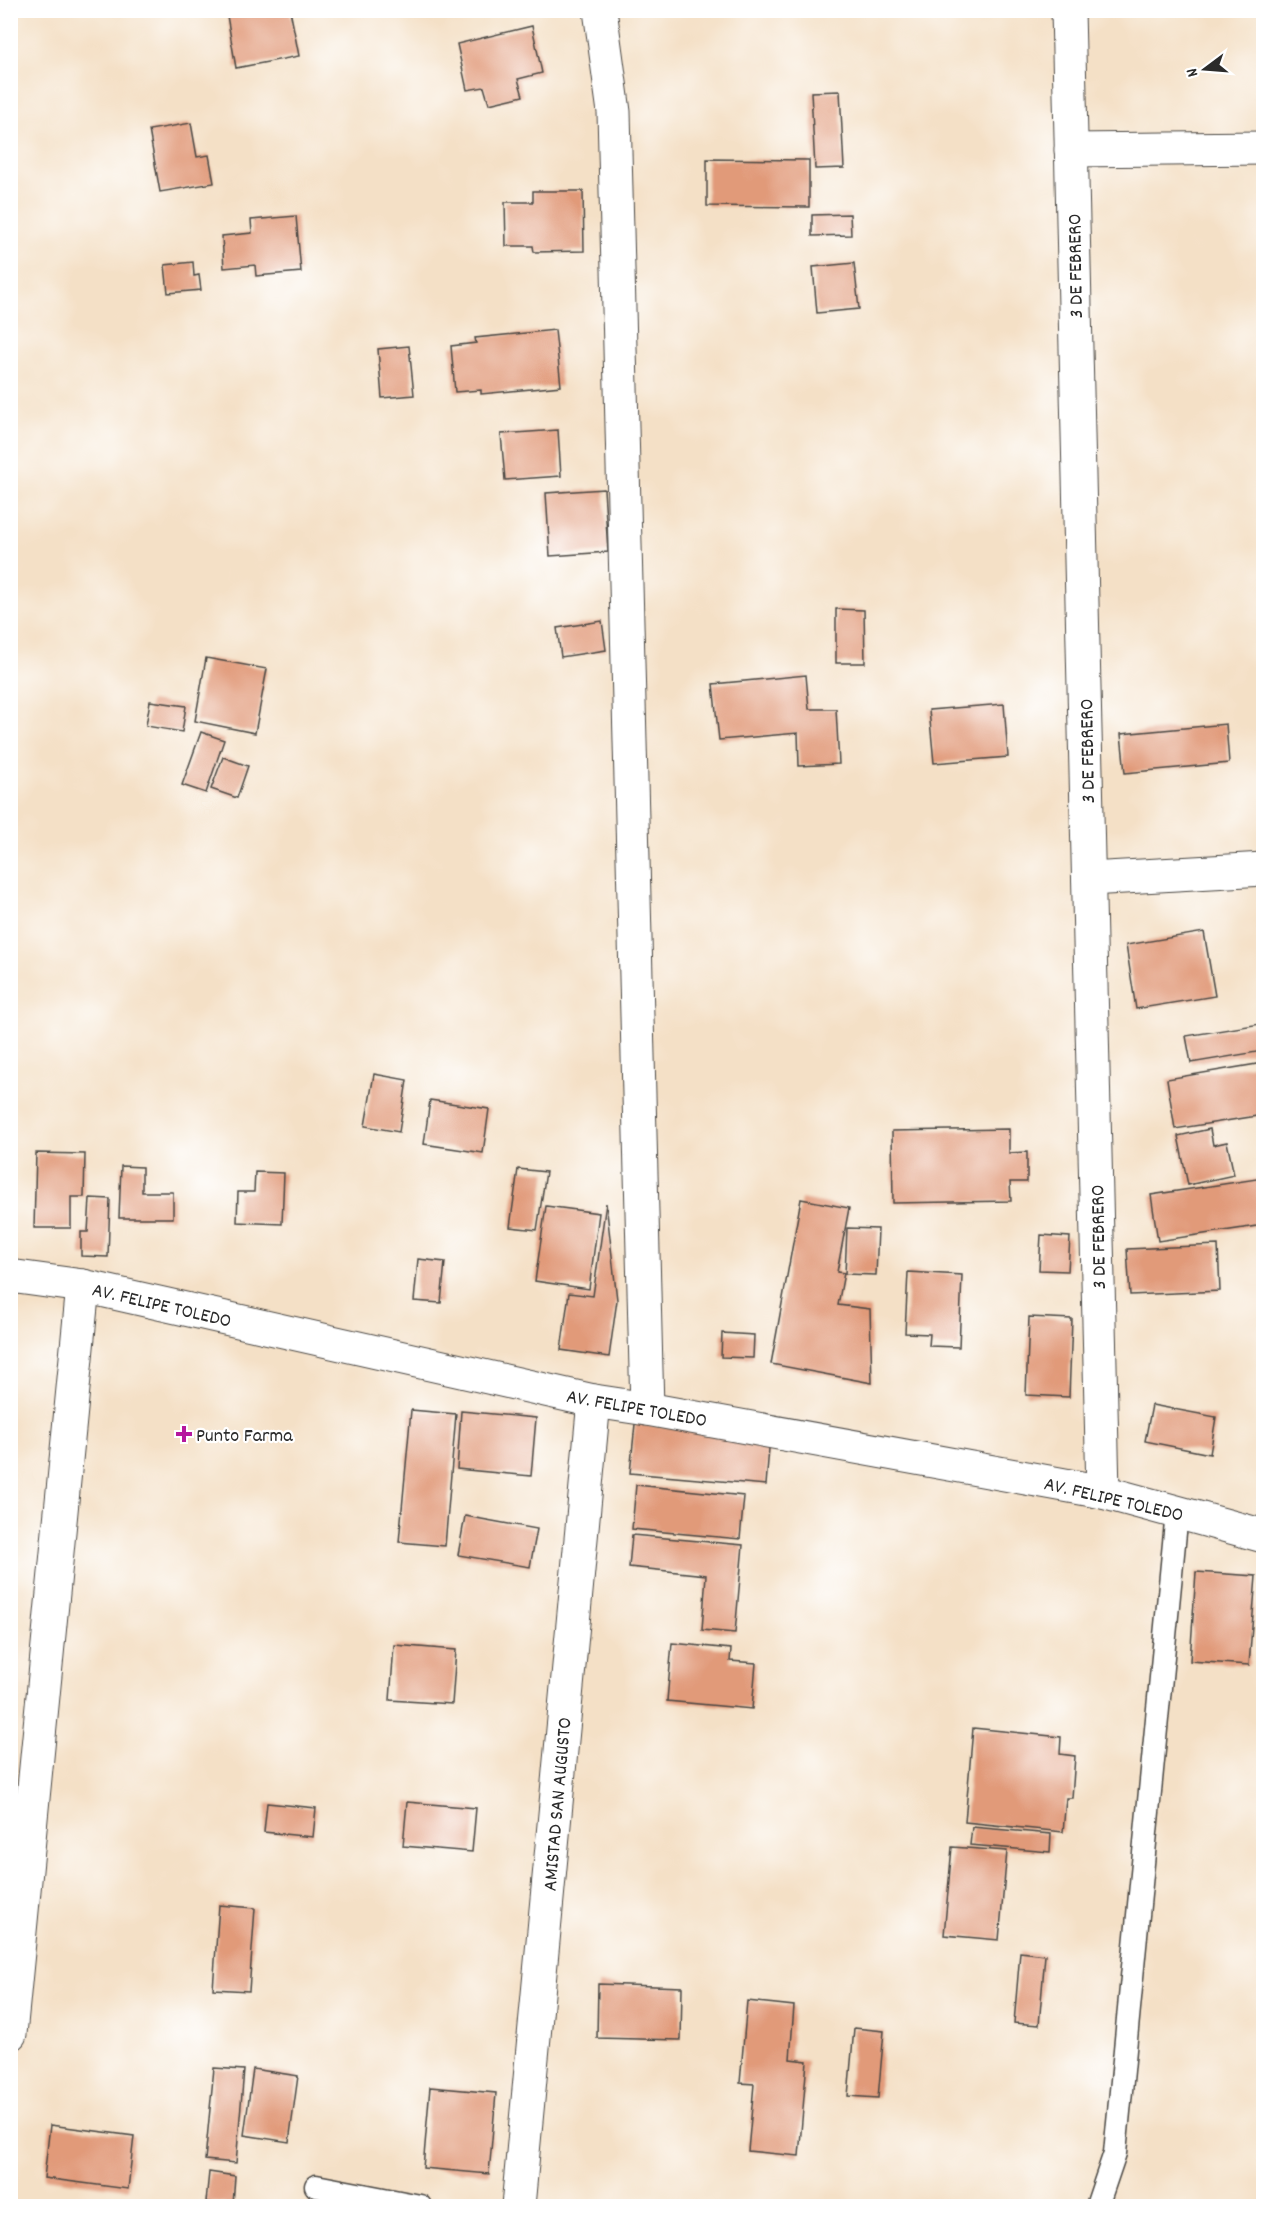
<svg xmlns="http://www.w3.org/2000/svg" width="1274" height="2217" viewBox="0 0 1274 2217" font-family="Dekko,sans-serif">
<rect width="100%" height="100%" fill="#fff"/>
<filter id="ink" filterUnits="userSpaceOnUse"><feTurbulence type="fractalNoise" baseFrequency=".0167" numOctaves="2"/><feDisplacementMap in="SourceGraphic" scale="12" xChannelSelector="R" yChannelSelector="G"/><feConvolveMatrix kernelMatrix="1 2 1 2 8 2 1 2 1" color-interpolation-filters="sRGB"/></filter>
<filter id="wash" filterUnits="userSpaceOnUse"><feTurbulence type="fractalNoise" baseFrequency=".008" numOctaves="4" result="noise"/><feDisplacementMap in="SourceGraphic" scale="24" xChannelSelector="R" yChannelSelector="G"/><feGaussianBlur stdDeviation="1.35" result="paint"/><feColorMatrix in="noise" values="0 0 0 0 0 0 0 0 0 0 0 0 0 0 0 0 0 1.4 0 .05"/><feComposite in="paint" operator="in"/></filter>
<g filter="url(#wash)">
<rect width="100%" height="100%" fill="#f4e0c6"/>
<g id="blocks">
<g fill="#e19a79">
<path d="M226,10H290L299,56L236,68Z"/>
<path d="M532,26L542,73L518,79L523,96L489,104L484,87L467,90L457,44Z"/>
<path d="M840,91L844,168L815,169L811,92Z"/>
<path d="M191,123L197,157L209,155L214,183L160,192L149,130Z"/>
<path d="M707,159L809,160V207L707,206Z"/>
<path d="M533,191H583L584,251L534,252L533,246H506L505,202H533Z"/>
<path d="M850,214L851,235L812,236V215Z"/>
<path d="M296,216L301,272L256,276L255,265L224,268L222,236L252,233L251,220Z"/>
<path d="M193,262L194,276L199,275L201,290L168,293L165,265Z"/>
<path d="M854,263L859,309L817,313L813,267Z"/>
<path d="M555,330L561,386L481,394V390L455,392L451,346L476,343L475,338Z"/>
<path d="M409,346L414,395L382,398L378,349Z"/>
<path d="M558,430L561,476L505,480L501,434Z"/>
<path d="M604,489L608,552L550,556L546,493Z"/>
<path d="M836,609L864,610L865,663H836Z"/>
<path d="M602,621L606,650L561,657L557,628Z"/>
<path d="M206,658L267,669L255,733L195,721Z"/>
<path d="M806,675L809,709H836L839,764L799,766L798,733L719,740L713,684Z"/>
<path d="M150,701L186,706L182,732L146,726Z"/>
<path d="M1004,704L1008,757L934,763L929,710Z"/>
<path d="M1226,724L1229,763L1125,773L1121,734Z"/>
<path d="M201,732L224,740L206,793L182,785Z"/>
<path d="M223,757L248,766L237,798L211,789Z"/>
<path d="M1204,932L1215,996L1136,1009L1126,945Z"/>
<path d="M1260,1024L1263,1051L1191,1063L1186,1036Z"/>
<path d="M1263,1063V1115L1175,1129L1167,1079Z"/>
<path d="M374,1074L407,1080L399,1132L365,1126Z"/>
<path d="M430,1100L489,1109L483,1153L424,1144Z"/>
<path d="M1009,1129V1153L1027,1152V1182H1010L1011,1201L893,1203L892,1131Z"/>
<path d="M1210,1129L1213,1145L1227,1142L1234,1175L1188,1185L1178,1136Z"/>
<path d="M36,1153L85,1154L84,1197H71V1228H34Z"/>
<path d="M121,1166L142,1167V1192H173V1218H119Z"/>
<path d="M518,1169L546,1172L537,1230L510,1227Z"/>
<path d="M255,1172L284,1173L282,1224L237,1222L238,1192H254Z"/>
<path d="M1263,1178V1225L1158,1241L1151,1195Z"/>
<path d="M90,1198L110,1199L108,1257L81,1256V1232H88Z"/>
<path d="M801,1199L849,1208L837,1272L844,1273L838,1305L870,1309L872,1383L771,1364Z"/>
<path d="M606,1203L617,1300L609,1357L561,1350L569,1293L593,1296Z"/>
<path d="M546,1206L599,1213L589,1289L535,1281Z"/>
<path d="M847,1228L878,1229L876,1275L845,1274Z"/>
<path d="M1041,1235L1070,1237L1068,1271L1039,1270Z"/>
<path d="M1218,1245L1220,1291L1130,1295L1127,1249Z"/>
<path d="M418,1259L445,1262L441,1303L414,1301Z"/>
<path d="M908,1272L962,1275L959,1347L929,1346L930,1334L905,1333Z"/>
<path d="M1029,1317L1072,1319L1069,1397L1026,1395Z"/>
<path d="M722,1333L754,1335L753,1358L721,1357Z"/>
<path d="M1152,1405L1216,1417L1210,1454L1145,1441Z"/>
<path d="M411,1410L456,1414L445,1546L399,1542Z"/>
<path d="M461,1411L536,1418L531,1476L457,1469Z"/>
<path d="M635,1424L770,1436L766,1485L630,1473Z"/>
<path d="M636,1485L744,1496L740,1539L632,1529Z"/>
<path d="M465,1516L537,1529L530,1567L458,1555Z"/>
<path d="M632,1535L743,1545L735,1633L702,1630L706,1575L629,1567Z"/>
<path d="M1196,1572L1256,1576L1249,1665L1190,1661Z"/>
<path d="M672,1643L731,1649L730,1661L756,1663L752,1709L667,1701Z"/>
<path d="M394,1645L456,1650L452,1704L390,1700Z"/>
<path d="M973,1728L1061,1737L1060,1754L1075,1756L1072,1798H1066L1063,1832L965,1822Z"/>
<path d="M407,1802L476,1808L472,1852L403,1846Z"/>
<path d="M267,1803L316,1808L313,1837L264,1832Z"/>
<path d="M972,1827L1051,1834L1050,1852L970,1845Z"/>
<path d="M952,1847L1007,1851L999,1940L944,1935Z"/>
<path d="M219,1905L255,1908L249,1991L213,1989Z"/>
<path d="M1020,1952L1045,1955L1039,2025L1014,2023Z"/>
<path d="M598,1984L682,1987L681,2040L597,2038Z"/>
<path d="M747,2001L794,2006L790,2059L807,2061L799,2156L748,2151L754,2084L740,2083Z"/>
<path d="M854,2028L884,2031L878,2098L848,2096Z"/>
<path d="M214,2068L244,2070L236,2163L205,2160Z"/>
<path d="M253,2069L298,2076L289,2142L244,2135Z"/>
<path d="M430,2087L496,2093L489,2174L423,2168Z"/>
<path d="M50,2125L134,2136L128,2189L44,2178Z"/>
<path d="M209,2172L235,2176L233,2205L206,2202Z"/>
</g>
</g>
</g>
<g filter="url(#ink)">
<use href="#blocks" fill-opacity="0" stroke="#494642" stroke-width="1.5"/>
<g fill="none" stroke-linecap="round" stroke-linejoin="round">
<g stroke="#494642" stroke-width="25">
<g id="lane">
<path d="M316,2186L420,2206"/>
<path d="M1097,2206L1115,2153L1177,1512"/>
</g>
</g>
<g stroke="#494642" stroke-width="35">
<g id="street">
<path d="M600,10L614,112L647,1409"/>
<path d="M1068,10L1103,1492"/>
<path d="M1071,150L1264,148"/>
<path d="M1089,879L1264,869"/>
<path d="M10,2034L83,1286"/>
<path d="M518,2206L594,1401"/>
</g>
</g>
<g stroke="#494642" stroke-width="35">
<path id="secondary" d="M10,1276L83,1286L594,1401L647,1409L1103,1492L1264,1536"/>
</g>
<use href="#lane" stroke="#fff" stroke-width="22"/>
<use href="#street" stroke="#fff" stroke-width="33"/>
<use href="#secondary" stroke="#fff" stroke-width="33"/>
</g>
</g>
<path fill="#b5179e" stroke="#fff" stroke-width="2" d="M181 1425h6v6h6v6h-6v6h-6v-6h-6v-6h6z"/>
<g text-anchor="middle" stroke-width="4.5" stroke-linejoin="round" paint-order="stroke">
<g font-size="20" fill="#2b2b2b" stroke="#fff">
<text transform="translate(1074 266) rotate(-91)" y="7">3 DE FEBRERO</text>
<text transform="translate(1086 751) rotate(-91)" y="7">3 DE FEBRERO</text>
<text transform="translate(1097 1237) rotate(-91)" y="7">3 DE FEBRERO</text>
<text transform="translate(162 1304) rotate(13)" y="7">AV. FELIPE TOLEDO</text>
<text transform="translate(637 1407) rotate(10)" y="7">AV. FELIPE TOLEDO</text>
<text transform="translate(1114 1498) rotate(13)" y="7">AV. FELIPE TOLEDO</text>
<text transform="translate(556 1804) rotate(-85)" y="7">AMISTAD SAN AUGUSTO</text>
</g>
<g font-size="20" fill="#2b2b2b" stroke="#fff" text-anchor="start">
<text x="196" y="1441">Punto Farma</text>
</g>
</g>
<rect width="1274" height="2217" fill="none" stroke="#fff" stroke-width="36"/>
<g transform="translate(1205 69) rotate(254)" stroke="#ffffff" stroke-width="4.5" paint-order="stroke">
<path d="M0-4.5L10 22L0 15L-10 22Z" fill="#2b2b2b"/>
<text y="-9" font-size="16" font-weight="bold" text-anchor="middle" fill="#2b2b2b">N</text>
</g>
</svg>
